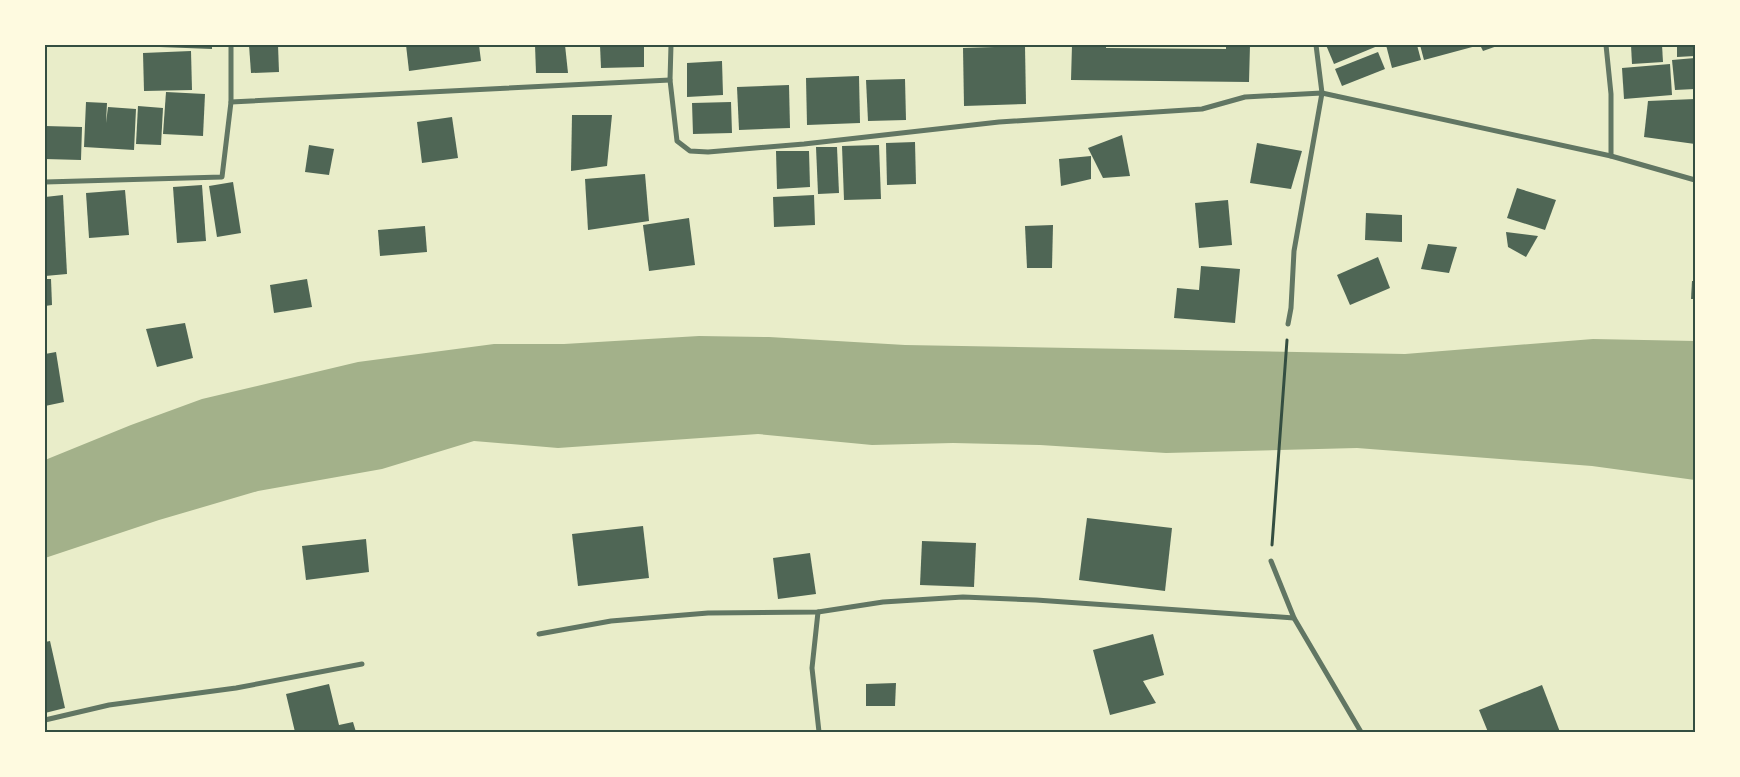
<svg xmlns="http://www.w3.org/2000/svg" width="1740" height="777" viewBox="0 0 1740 777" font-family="'Asap Condensed',sans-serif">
<rect width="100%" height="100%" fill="#e9edc9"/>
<path fill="#a3b18a" d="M699,336L769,337L905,345L1405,354L1593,339L1695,341V480L1592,466L1357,448L1166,453L1040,445L953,443L872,445L758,434L558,448L474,441L382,469L258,491L159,520L45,558V460L131,425L202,399L358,362L494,344H564Z"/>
<g fill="#4f6655">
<path d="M160,45H212V49L160,47Z"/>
<path d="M249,45H278L279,72L251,73Z"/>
<path d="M406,45H479L481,61L409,71Z"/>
<path d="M535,45H565L568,73H536Z"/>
<path d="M600,45H644V67L601,68Z"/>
<path d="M1072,45H1106V48L1226,49V45H1250L1249,82L1071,80Z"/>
<path d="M1326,45H1380L1334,64Z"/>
<path d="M1386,45H1417L1421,60L1392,68Z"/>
<path d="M1420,45H1476V46L1424,60Z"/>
<path d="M1480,45H1500L1483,51Z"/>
<path d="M1631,45H1662L1663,62L1632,64Z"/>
<path d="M1677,45H1695V56L1677,57Z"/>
<path d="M1025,46L1026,104L964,106L963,48Z"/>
<path d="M191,51L192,90L144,91L143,53Z"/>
<path d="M1378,52L1385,69L1342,86L1335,69Z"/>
<path d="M1695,58V89L1675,90L1672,60Z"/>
<path d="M722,61L723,95L687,97V63Z"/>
<path d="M1670,64L1672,95L1624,99L1622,68Z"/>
<path d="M859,76L860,123L807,125L806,78Z"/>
<path d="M905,79L906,120L868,121L866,80Z"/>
<path d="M789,85L790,128L739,130L737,87Z"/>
<path d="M166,92L205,94L203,136L163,134Z"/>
<path d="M1695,99V144L1644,137L1648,101Z"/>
<path d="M86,102L107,103L106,123L108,107L136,109L134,150L84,147Z"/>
<path d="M731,102L732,133L693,134L692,103Z"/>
<path d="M138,106L163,108L161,145L136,144Z"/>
<path d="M572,115H612L607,166L571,171Z"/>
<path d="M452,117L458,158L422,163L417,122Z"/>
<path d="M45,126L82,127L81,160L45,159Z"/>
<path d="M1122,135L1130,176L1103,178L1088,148Z"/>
<path d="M915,142L916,184L887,185L886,143Z"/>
<path d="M1257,143L1302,151L1291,189L1250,183Z"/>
<path d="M309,145L334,149L329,175L305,172Z"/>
<path d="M879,145L881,199L844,200L842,146Z"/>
<path d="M816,147H837L839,193L818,194Z"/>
<path d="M776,151H809L810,187L777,189Z"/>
<path d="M1091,156V179L1061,186L1059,159Z"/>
<path d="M645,174L649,221L588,230L585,179Z"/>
<path d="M233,182L241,233L217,237L209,186Z"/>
<path d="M202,185L206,241L177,243L173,187Z"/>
<path d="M1517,188L1556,200L1545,230L1507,218Z"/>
<path d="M125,190L129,235L89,238L86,193Z"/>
<path d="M63,195L67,274L45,276V197Z"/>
<path d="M814,195L815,225L774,227L773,197Z"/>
<path d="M1228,200L1232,245L1199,248L1195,203Z"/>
<path d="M1366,213L1402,215V242L1365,240Z"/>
<path d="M689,218L695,265L649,271L643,225Z"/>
<path d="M1053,225L1052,268H1027L1025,226Z"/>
<path d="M425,226L427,252L380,256L378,230Z"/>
<path d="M1506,232L1538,236L1526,257L1508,247Z"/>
<path d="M1428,244L1457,247L1449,273L1421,269Z"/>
<path d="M1378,257L1390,288L1350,305L1337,275Z"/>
<path d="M1201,266L1240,269L1235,323L1174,318L1177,288L1199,290Z"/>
<path d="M45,279H51L52,305L45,306Z"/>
<path d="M307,279L312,307L274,313L270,285Z"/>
<path d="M1692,281H1695V299H1691Z"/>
<path d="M185,323L193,358L157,367L146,329Z"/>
<path d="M56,352L64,402L45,406V354Z"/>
<path d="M1087,518L1172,528L1165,591L1079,580Z"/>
<path d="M643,526L649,578L578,586L572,534Z"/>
<path d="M366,539L369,572L306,580L302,546Z"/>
<path d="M922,541L976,543L974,587L920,585Z"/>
<path d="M810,553L816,594L778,599L773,558Z"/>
<path d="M1153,634L1164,675L1143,681L1156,703L1110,715L1093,650Z"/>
<path d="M50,641L65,708L45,713V642Z"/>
<path d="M896,683L895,706H866V684Z"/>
<path d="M329,684L339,725L353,722L356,732H295L286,694Z"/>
<path d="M1542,685L1560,732H1488L1479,710Z"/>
</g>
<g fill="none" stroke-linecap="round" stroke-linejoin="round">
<path stroke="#344e41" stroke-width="3" d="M1272,545L1287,340"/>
<g stroke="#617663" stroke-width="5">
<path d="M671,45L670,80L677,141L690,151L708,152L804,144L999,122L1202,109L1245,97L1322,93L1611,156L1695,180"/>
<path d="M1606,45L1611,94V156"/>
<path d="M231,102L670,80"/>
<path d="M45,182L222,177L231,102V45"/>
<path d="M1288,324L1291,308L1294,251L1322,93L1316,45"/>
<path d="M1271,561L1294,618L1361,732"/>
<path d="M818,612L812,668L819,732"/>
<path d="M539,634L611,621L708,613L818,612L883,602L963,597L1036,600L1294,618"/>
<path d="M45,720L109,705L236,688L362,664"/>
</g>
</g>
<rect width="1740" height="777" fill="none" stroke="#fefae0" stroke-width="92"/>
<rect x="46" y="46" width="1648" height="685" fill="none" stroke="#344e41" stroke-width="2"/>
</svg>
